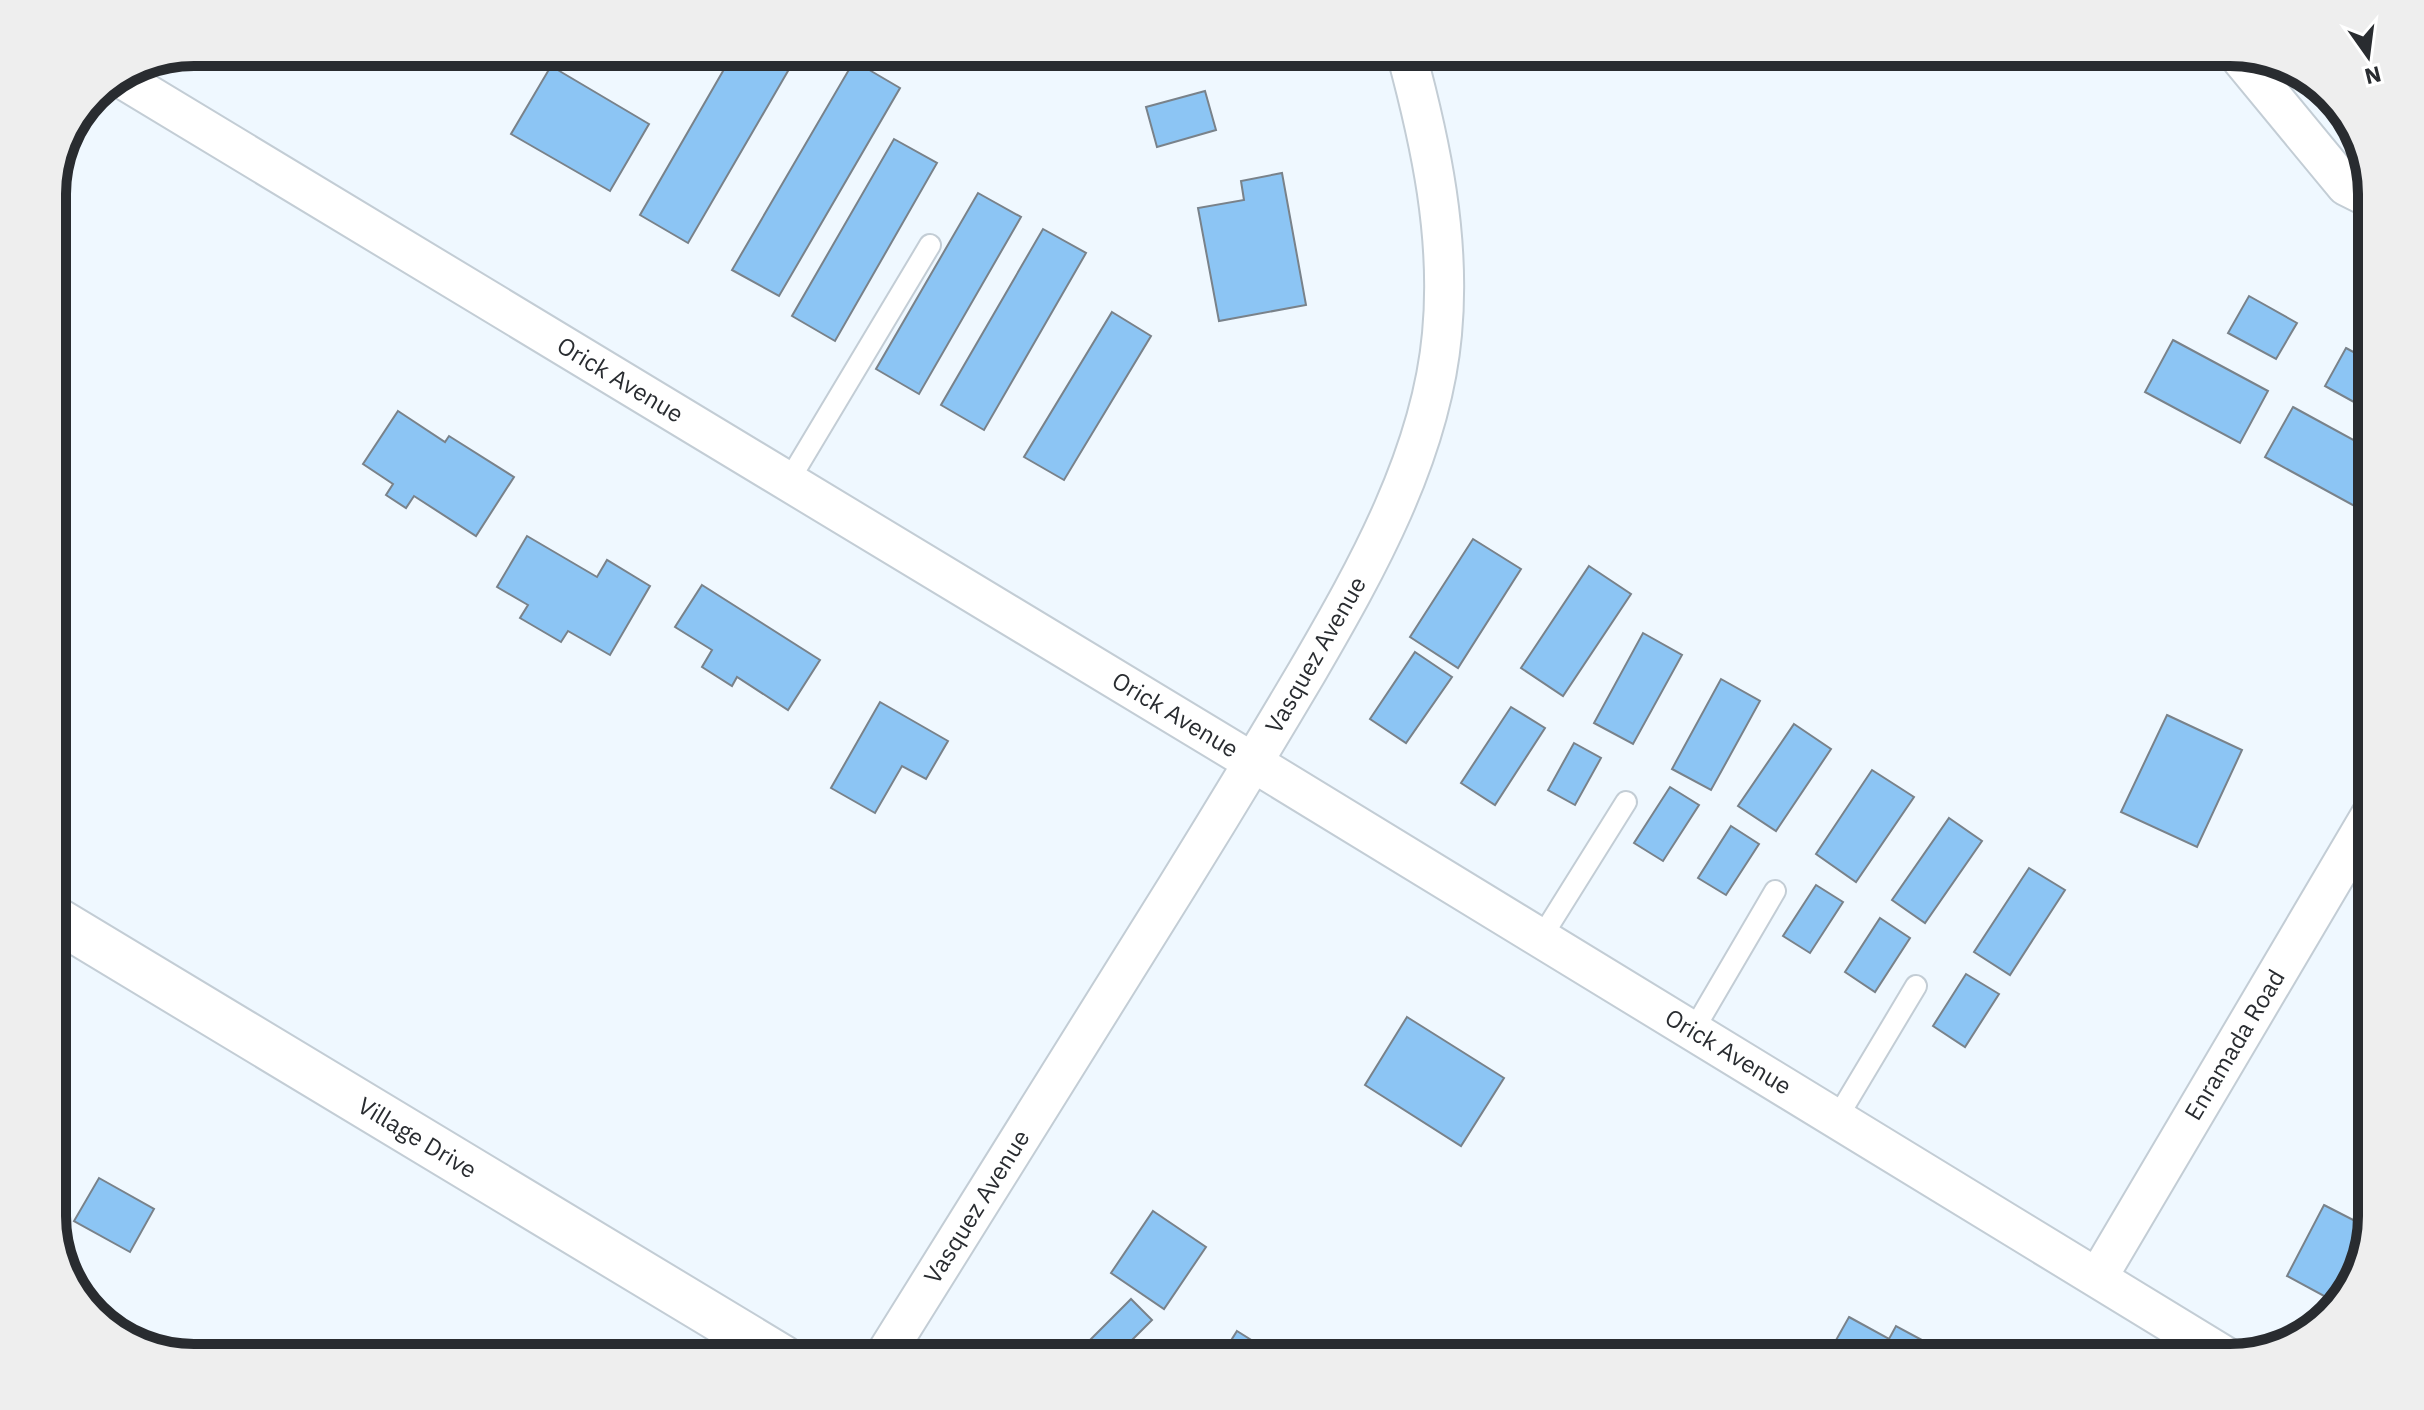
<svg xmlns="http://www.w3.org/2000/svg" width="2424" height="1410" viewBox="0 0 2424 1410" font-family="'IBM Plex Sans',sans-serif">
<rect width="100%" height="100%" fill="#eff8ff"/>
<g fill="#8cc5f4" stroke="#79828a" stroke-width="2">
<path d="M734,52H799L688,243L640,215Z"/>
<path d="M1002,52H1106L1107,64L1003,68Z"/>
<path d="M854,61L900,88L779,296L732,270Z"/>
<path d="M551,66L649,124L610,191L511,134Z"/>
<path d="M1205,91L1216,130L1157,147L1146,107Z"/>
<path d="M894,139L937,163L835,341L792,316Z"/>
<path d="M1282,173L1306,305L1219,321L1198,208L1244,200L1241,181Z"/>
<path d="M978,193L1021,217L919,394L876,369Z"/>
<path d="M1043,229L1086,253L984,430L941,405Z"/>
<path d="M2249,296L2297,323L2276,359L2228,333Z"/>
<path d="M1112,312L1151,336L1064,480L1024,457Z"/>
<path d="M2173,340L2268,391L2240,443L2145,392Z"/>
<path d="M2346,348L2372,362V412L2325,386Z"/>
<path d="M2293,407L2372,450V488L2360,509L2265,457Z"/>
<path d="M398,411L445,442L449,436L514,477L476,536L414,496L406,508L386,495L393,484L363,464Z"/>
<path d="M527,536L597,577L607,560L650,586L610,655L568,631L561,642L520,618L528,605L497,587Z"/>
<path d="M1473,539L1521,569L1458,668L1410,637Z"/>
<path d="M1589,566L1631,594L1563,696L1521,668Z"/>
<path d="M702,585L820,660L788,710L737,677L732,686L702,667L712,650L675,627Z"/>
<path d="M1643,633L1682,655L1633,744L1594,723Z"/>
<path d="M1415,652L1452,677L1406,743L1370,719Z"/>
<path d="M1721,679L1760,701L1711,790L1672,769Z"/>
<path d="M880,702L948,741L926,779L902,766L875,813L831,788Z"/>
<path d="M1511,707L1545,728L1495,805L1461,783Z"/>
<path d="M2167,715L2242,750L2197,847L2121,812Z"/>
<path d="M1794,724L1831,749L1776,831L1738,806Z"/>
<path d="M1574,743L1601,758L1575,805L1548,790Z"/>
<path d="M1872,770L1914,797L1856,882L1816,854Z"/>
<path d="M1670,787L1699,805L1663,861L1634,843Z"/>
<path d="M1949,818L1982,841L1925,923L1892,900Z"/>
<path d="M1731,826L1759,844L1726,895L1698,878Z"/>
<path d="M2029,868L2065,890L2010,975L1974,952Z"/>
<path d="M1816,885L1843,902L1810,953L1783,936Z"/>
<path d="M1880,918L1910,938L1875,992L1845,972Z"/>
<path d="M1966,974L1999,994L1965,1047L1933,1026Z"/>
<path d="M1407,1017L1504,1078L1461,1146L1365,1085Z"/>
<path d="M99,1178L154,1209L130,1252L74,1221Z"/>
<path d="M2324,1205L2369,1228L2353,1287L2337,1303L2287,1276Z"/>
<path d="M1153,1211L1206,1247L1164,1309L1111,1273Z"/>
<path d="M1131,1299L1152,1320L1114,1358H1098L1085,1345Z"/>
<path d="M1849,1317L1889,1339L1896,1326L1933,1346L1926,1358H1826Z"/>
<path d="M1237,1331L1280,1358H1220Z"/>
</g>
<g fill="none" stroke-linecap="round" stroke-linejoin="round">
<g stroke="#c3cdd5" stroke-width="24">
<g id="service">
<path d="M788,482L930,245"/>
<path d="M1541,938L1626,802"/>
<path d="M1693,1031L1775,891"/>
<path d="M1837,1118L1916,986"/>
</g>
</g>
<g stroke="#c3cdd5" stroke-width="42">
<g id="minor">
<path d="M2240,55L2242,60L2346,186L2372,199"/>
<path d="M119,77L1254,763L2228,1358"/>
<path d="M2098,1277L2372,813"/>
<path d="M883,1358C982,1201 1080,1043 1178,885C1222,814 1265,743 1307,672C1367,569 1431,455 1442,334C1451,238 1431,144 1406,52"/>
</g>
</g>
<g stroke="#c3cdd5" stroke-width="48">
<path id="secondary" d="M52,917L783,1358"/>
</g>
<use href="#service" stroke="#fff" stroke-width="20"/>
<use href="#minor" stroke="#fff" stroke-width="38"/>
<use href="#secondary" stroke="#fff" stroke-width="44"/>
</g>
<g text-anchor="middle" stroke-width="6" stroke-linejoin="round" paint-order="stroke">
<g font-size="24" fill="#292c30" stroke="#fff">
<text transform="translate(620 380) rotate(31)" y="8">Orick Avenue</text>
<text transform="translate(1316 655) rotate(-60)" y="8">Vasquez Avenue</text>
<text transform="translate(1175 715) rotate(31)" y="8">Orick Avenue</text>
<text transform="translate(2235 1045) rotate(-59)" y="8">Enramada Road</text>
<text transform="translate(1728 1052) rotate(31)" y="8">Orick Avenue</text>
<text transform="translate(417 1138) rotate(31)" y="8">Village Drive</text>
<text transform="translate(977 1207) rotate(-58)" y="8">Vasquez Avenue</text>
</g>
</g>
<path d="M0 0H2424V1410H0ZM194 66H2230A128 128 0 0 1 2358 194V1216A128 128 0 0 1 2230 1344H194A128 128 0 0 1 66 1216V194A128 128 0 0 1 194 66Z" fill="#eee" fill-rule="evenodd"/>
<path fill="none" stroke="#292c30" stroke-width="10" d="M194 66H2230A128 128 0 0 1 2358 194V1216A128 128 0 0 1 2230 1344H194A128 128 0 0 1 66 1216V194A128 128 0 0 1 194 66Z"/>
<g transform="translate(2368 56) rotate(166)" stroke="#ffffff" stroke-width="6" paint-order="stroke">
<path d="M0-6L14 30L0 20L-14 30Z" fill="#292c30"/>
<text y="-12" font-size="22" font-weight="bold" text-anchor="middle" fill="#292c30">N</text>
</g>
</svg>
